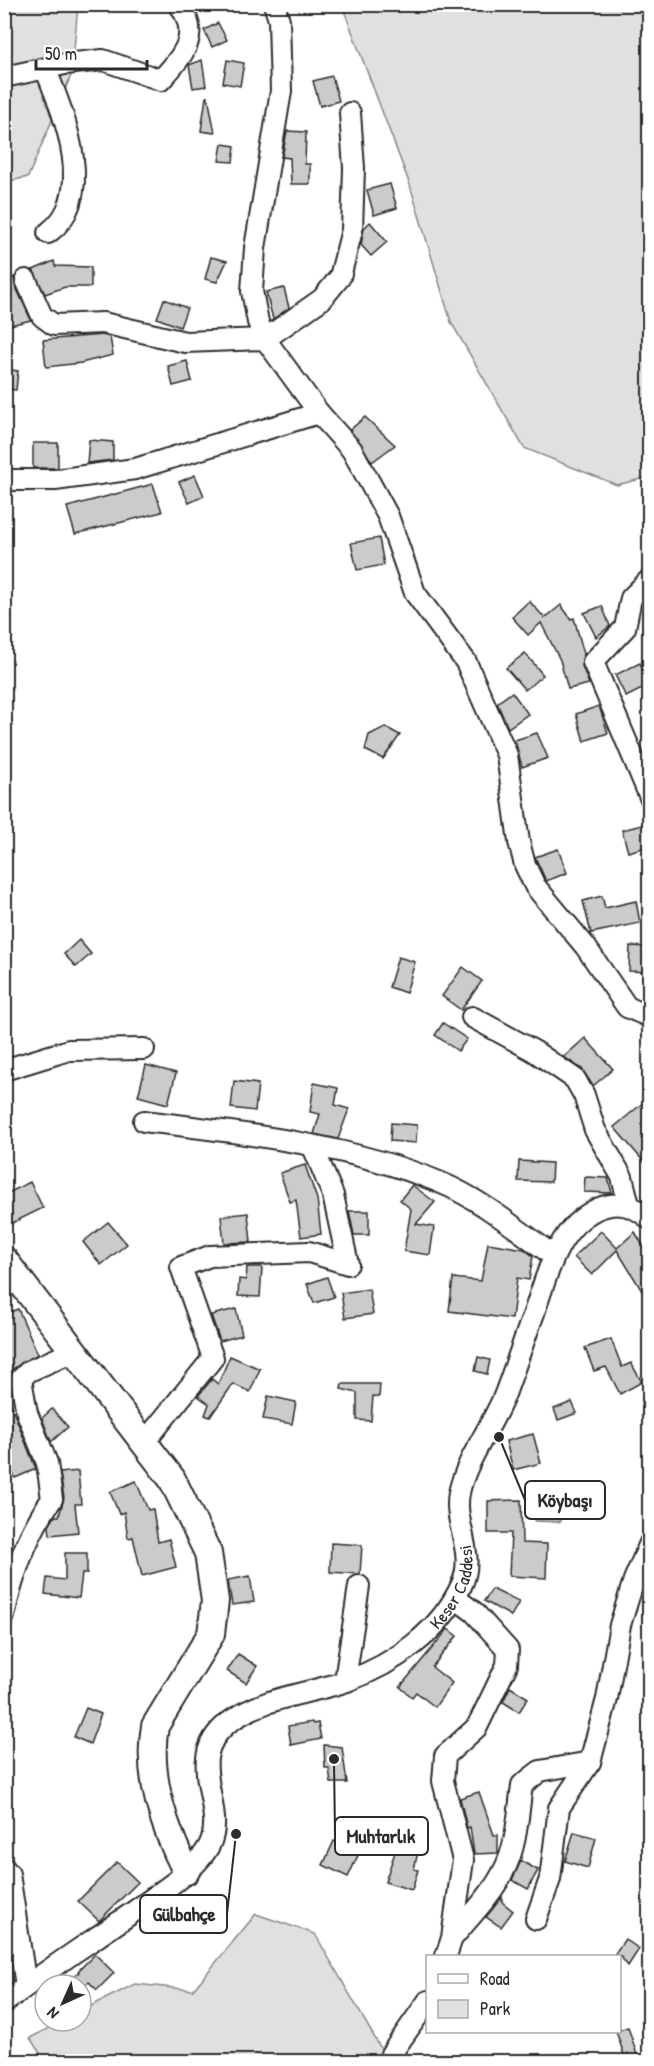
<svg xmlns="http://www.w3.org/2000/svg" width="654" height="2066" viewBox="0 0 654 2066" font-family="'Patrick Hand',sans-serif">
<rect width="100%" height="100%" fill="#fff"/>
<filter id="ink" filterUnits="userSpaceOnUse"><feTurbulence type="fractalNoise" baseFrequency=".0167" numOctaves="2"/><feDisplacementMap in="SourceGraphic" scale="12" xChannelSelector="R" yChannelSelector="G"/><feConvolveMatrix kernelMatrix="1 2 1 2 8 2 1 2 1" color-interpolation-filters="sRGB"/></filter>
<g filter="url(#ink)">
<g fill="#e0e0e0" stroke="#868686" stroke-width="1.5">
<path d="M78,4L72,73L28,177L5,182L4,5Z"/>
<path d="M342,5H649V477L617,485L524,448L451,322L410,185Z"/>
<path d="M256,1914L315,1934L388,2061H45L30,2038L62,2021H81V2011L135,1984L193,1990Z"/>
</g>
<path fill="#b6b6b6" stroke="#7e7e7e" stroke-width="1.5" d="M536,1506L560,1507V1522L535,1521Z"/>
<g fill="#cbcbcb" stroke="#2b2b2b" stroke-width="1.5">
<path d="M218,23L227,40L212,47L204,30Z"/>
<path d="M202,60L206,86L193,88L189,65Z"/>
<path d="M227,60L244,63L240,86L223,83Z"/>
<path d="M332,76L339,101L320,106L313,81Z"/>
<path d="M206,97H208L215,133L201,131Z"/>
<path d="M287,131L306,132L305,164H310V184H291L290,158L282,157Z"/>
<path d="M222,144L235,146L233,162L219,161Z"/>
<path d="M390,184L397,208L374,215L367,190Z"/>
<path d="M370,222L387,242L371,256L361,245L364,228Z"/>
<path d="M211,257L227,261L217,282L205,279Z"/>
<path d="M54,261L55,266L91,267V287H65L45,294L33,270Z"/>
<path d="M14,277L15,285L31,320L6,326L4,281Z"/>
<path d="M284,288L289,308L273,319L266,292Z"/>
<path d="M164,299L187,308L180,327L157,318Z"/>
<path d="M102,335L110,337L113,355L81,363L46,367L43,340Z"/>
<path d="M187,361L192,381L173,386L168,366Z"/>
<path d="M4,369L18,371L16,390L4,389Z"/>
<path d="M365,417L395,445L372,462L350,430Z"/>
<path d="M89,440L113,442V460L87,463Z"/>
<rect x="33" y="443" width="25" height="25"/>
<path d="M195,475L204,496L189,503L179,482Z"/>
<path d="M153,484L162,512L75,534L67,507Z"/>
<path d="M379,538L384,565L357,570L351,543Z"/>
<path d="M529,601L545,618L561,605L571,619L574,618L584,654L582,666L589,684L568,689L560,660L541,623L528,635L512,617Z"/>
<path d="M602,606L610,626L596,637L584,613Z"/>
<path d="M525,653L543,675L525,690L506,668Z"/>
<path d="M640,663L650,685L626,697L615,675Z"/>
<path d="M512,692L528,714L508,728L497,703Z"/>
<path d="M599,706L608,733L584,741L576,714Z"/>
<path d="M385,727L400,735L383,759L365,750L369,735Z"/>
<path d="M537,733L548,758L522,767L515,740Z"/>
<path d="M650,823V846L628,852L622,830Z"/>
<path d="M558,849L567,873L546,881L535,857Z"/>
<path d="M602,896L605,908L636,901L640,923L591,933L583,901Z"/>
<path d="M79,940L91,954L76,967L64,954Z"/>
<path d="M630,946L650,947V972L629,971Z"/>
<path d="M398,957L415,962L406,993L389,987Z"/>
<path d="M463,967L482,981L461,1010L442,996Z"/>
<path d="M443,1023L467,1039L458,1051L435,1035Z"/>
<path d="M585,1038L613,1069L593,1086L582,1069L564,1057Z"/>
<path d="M146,1065L176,1073L168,1104L138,1096Z"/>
<path d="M234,1081L258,1084L255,1111L231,1108Z"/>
<path d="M314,1083L338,1088L335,1105L349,1109L338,1139L314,1134L320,1114L310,1112Z"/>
<path d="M650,1097V1169L614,1127Z"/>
<path d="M391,1123L417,1125L416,1143L390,1141Z"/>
<path d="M519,1161L552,1163L551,1182L518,1181Z"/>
<path d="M305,1165L317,1199L321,1234L301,1237L296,1200L290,1202L280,1173Z"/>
<path d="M585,1177L608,1178L612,1193L584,1192Z"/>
<path d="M30,1182L43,1208L4,1227V1195Z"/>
<path d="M412,1185L435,1202L416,1224L434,1227L430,1255L404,1251L411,1209L400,1200Z"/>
<path d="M349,1211H369V1235H354Z"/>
<path d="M248,1213L251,1242L224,1243L221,1216Z"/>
<path d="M108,1222L127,1244L101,1265L83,1242Z"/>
<path d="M601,1231L617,1248L635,1232L650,1257V1304L617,1250L592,1275L574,1257Z"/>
<path d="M488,1243L524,1249L533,1256L529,1280L517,1278L512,1319L449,1311L453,1278L481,1281Z"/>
<path d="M247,1267H262L260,1297L238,1296L239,1279L246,1280Z"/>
<path d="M327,1277L334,1297L314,1303L307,1284Z"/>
<path d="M369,1289L373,1314L345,1318L341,1293Z"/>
<path d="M18,1309L38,1354L4,1374V1314Z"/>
<path d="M236,1309L242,1335L220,1341L211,1315Z"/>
<path d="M611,1339L622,1367L631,1363L642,1382L620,1394L606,1367L594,1371L585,1348Z"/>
<path d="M230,1356L260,1369L250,1392L233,1384L210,1417L205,1415L209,1404L198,1396L212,1379L218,1384Z"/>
<path d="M478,1357L490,1360L487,1374L475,1371Z"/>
<path d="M342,1384H380L379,1397L373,1396L371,1421L357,1420V1393L341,1389Z"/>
<path d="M4,1388L36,1469L15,1478L4,1451Z"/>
<path d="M268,1396L296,1402L292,1424L263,1419Z"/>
<path d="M572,1402L577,1413L558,1420L554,1409Z"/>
<path d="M52,1409L68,1427L51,1442L42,1418Z"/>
<path d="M533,1434L541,1463L513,1470L506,1441Z"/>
<path d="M78,1471L81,1504H75L78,1532L50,1535L49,1526L55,1516H59L64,1498L60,1473Z"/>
<path d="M136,1481L148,1510L153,1509L158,1542L169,1539L176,1567L142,1576L133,1537L128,1538L124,1512L119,1514L110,1492Z"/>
<path d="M521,1500L522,1543L547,1544L546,1578L509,1576L511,1533H488V1501Z"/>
<path d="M331,1543L362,1545L360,1574L330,1572Z"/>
<path d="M65,1553H87V1574H82L79,1598L45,1594L47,1578L65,1580Z"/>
<path d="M250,1576L254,1602L232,1605L228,1580Z"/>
<path d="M492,1589L519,1602L511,1616L484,1601Z"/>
<path d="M448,1629L457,1636L432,1667L452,1683L435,1707L416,1692L412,1697L400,1687Z"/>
<path d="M238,1654L257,1666L246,1683L227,1671Z"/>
<path d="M510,1687L528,1698L519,1712L503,1702Z"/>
<path d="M86,1708L101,1714L90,1744L74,1737Z"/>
<path d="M312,1722L313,1724L318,1723L321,1739L291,1745L288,1726Z"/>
<path d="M324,1745L342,1747L347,1783H331L329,1768H325Z"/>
<path d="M479,1792L494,1835H498V1853L474,1854L470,1827L467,1828L460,1798Z"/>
<path d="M389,1822L423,1831L414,1869L418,1870L412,1890L385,1882L396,1849L392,1848L393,1844L384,1842Z"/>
<path d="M574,1832L596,1838L588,1868L565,1861Z"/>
<path d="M334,1841L359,1853L348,1877L323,1865Z"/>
<path d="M521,1861L538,1870L528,1889L512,1880Z"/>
<path d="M117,1862L138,1882L99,1921L78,1901Z"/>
<path d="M502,1897V1902L513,1911L501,1927L486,1917Z"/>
<path d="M625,1939L639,1949L628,1966L620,1956L614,1955Z"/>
<path d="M95,1954L114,1973L97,1990L89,1982L85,1985H64L79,1972L78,1971Z"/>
<path d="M628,2027L638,2058L626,2061L616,2031Z"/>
</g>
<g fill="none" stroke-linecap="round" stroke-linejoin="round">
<g stroke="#2b2b2b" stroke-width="24">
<g id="minor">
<path d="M274,4L279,20L281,91L255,248L252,291L258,322L265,339L319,413L352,450L388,516L415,593L466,662L507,755L519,842L525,865L535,886L585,946L627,1007L650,1017"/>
<path d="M46,70C64,115 98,197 48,233"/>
<path d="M4,77L65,64L103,60L161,80C183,55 202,36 179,4"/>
<path d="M26,280L42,316L54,325L103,323L185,342L265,339L322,299L340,277L352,230L354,168L350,113"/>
<path d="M4,480H55L135,469L319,413"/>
<path d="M650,579L631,598L625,628L593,662L650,797"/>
<path d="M472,1017L534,1051L575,1079L584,1095L595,1130L622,1177L629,1205"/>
<path d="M4,1070L69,1050L144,1049"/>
<path d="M144,1121C242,1133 347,1144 439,1182C481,1199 517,1230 554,1256"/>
<path d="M144,1443L213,1358L181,1267L210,1256L309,1252L348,1264L333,1195L313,1147"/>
<path d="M4,1616C13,1573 27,1534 52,1499L47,1463L27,1413L21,1379L29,1371L74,1351"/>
<path d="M345,1681L359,1586"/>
<path d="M4,1868L9,1874L26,1986"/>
<path d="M536,1919L550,1879L559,1808L590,1762L607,1699L620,1625L634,1580L650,1543"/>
<path d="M454,1936C471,1915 491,1896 503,1872C517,1847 518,1814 522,1785L540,1771L590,1762"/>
<path d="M446,1956L452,1938L463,1860L443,1781L445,1756L477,1727L507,1665L508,1650L474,1612L455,1598"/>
<path id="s1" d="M4,2003C51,1966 102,1935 150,1900C169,1886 197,1868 209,1846C229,1807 181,1760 228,1723C262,1697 308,1694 347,1681C395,1664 441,1631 462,1584C476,1553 453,1524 459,1493C466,1459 492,1427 505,1394C515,1367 524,1340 534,1313C547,1275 557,1228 597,1209C618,1200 633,1205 650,1219"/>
<path d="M399,2062L391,2054L428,2001"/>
</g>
</g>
<g stroke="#2b2b2b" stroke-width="30">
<path id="major" d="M4,1260L172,1479L208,1553L215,1601L211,1634L155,1726C146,1776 164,1827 186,1871"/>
</g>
<use href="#minor" stroke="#fff" stroke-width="20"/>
<use href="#major" stroke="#fff" stroke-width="26"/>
</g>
</g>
<g text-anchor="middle" stroke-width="6" stroke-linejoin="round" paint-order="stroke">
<g font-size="18" fill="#2b2b2b" stroke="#fff">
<text dy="6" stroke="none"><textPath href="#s1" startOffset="666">Keser Caddesi</textPath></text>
</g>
</g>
<path fill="none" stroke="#2b2b2b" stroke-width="2" d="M499 1437L525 1500M334 1759L335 1836M236 1834L227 1914"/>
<g fill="#2b2b2b" stroke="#fff" stroke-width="2">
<circle cx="499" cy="1437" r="6"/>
<circle cx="334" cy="1759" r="6"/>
<circle cx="236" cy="1834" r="6"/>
</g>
<g fill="#fff" stroke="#2b2b2b" stroke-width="2">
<rect x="525" y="1481" width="80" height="38" rx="6"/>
<rect x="335" y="1817" width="93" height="38" rx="6"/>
<rect x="140" y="1895" width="87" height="38" rx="6"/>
</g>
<g font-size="20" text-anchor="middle" font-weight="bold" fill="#2b2b2b">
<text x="565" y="1507">Köybaşı</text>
<text x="381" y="1843">Muhtarlık</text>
<text x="184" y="1921">Gülbahçe</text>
</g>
<rect width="654" height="2066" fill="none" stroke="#fff" stroke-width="24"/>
<rect x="12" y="12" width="630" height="2042" fill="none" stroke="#2b2b2b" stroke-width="2" filter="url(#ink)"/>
<rect x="426" y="1955" width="195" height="78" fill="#ffffff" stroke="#aaaaaa" stroke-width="1.5"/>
<rect x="438" y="1974" width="30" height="9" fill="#ffffff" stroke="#aaaaaa" stroke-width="1.5"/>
<text x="480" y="1985" font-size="18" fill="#2b2b2b">Road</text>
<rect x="438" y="2000" width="30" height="18" fill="#e0e0e0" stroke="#aaaaaa" stroke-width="1.5"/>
<text x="480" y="2015" font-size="18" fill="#2b2b2b">Park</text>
<g transform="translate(63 2003) rotate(225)"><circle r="28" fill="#ffffff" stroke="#aaaaaa" stroke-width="1.5"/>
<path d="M0-4.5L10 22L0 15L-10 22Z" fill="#2b2b2b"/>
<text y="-9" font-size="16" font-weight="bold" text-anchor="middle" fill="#2b2b2b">N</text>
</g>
<path d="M36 60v9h111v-9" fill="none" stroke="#2b2b2b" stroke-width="3"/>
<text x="45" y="60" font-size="18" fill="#2b2b2b" stroke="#ffffff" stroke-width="4.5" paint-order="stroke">50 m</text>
</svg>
